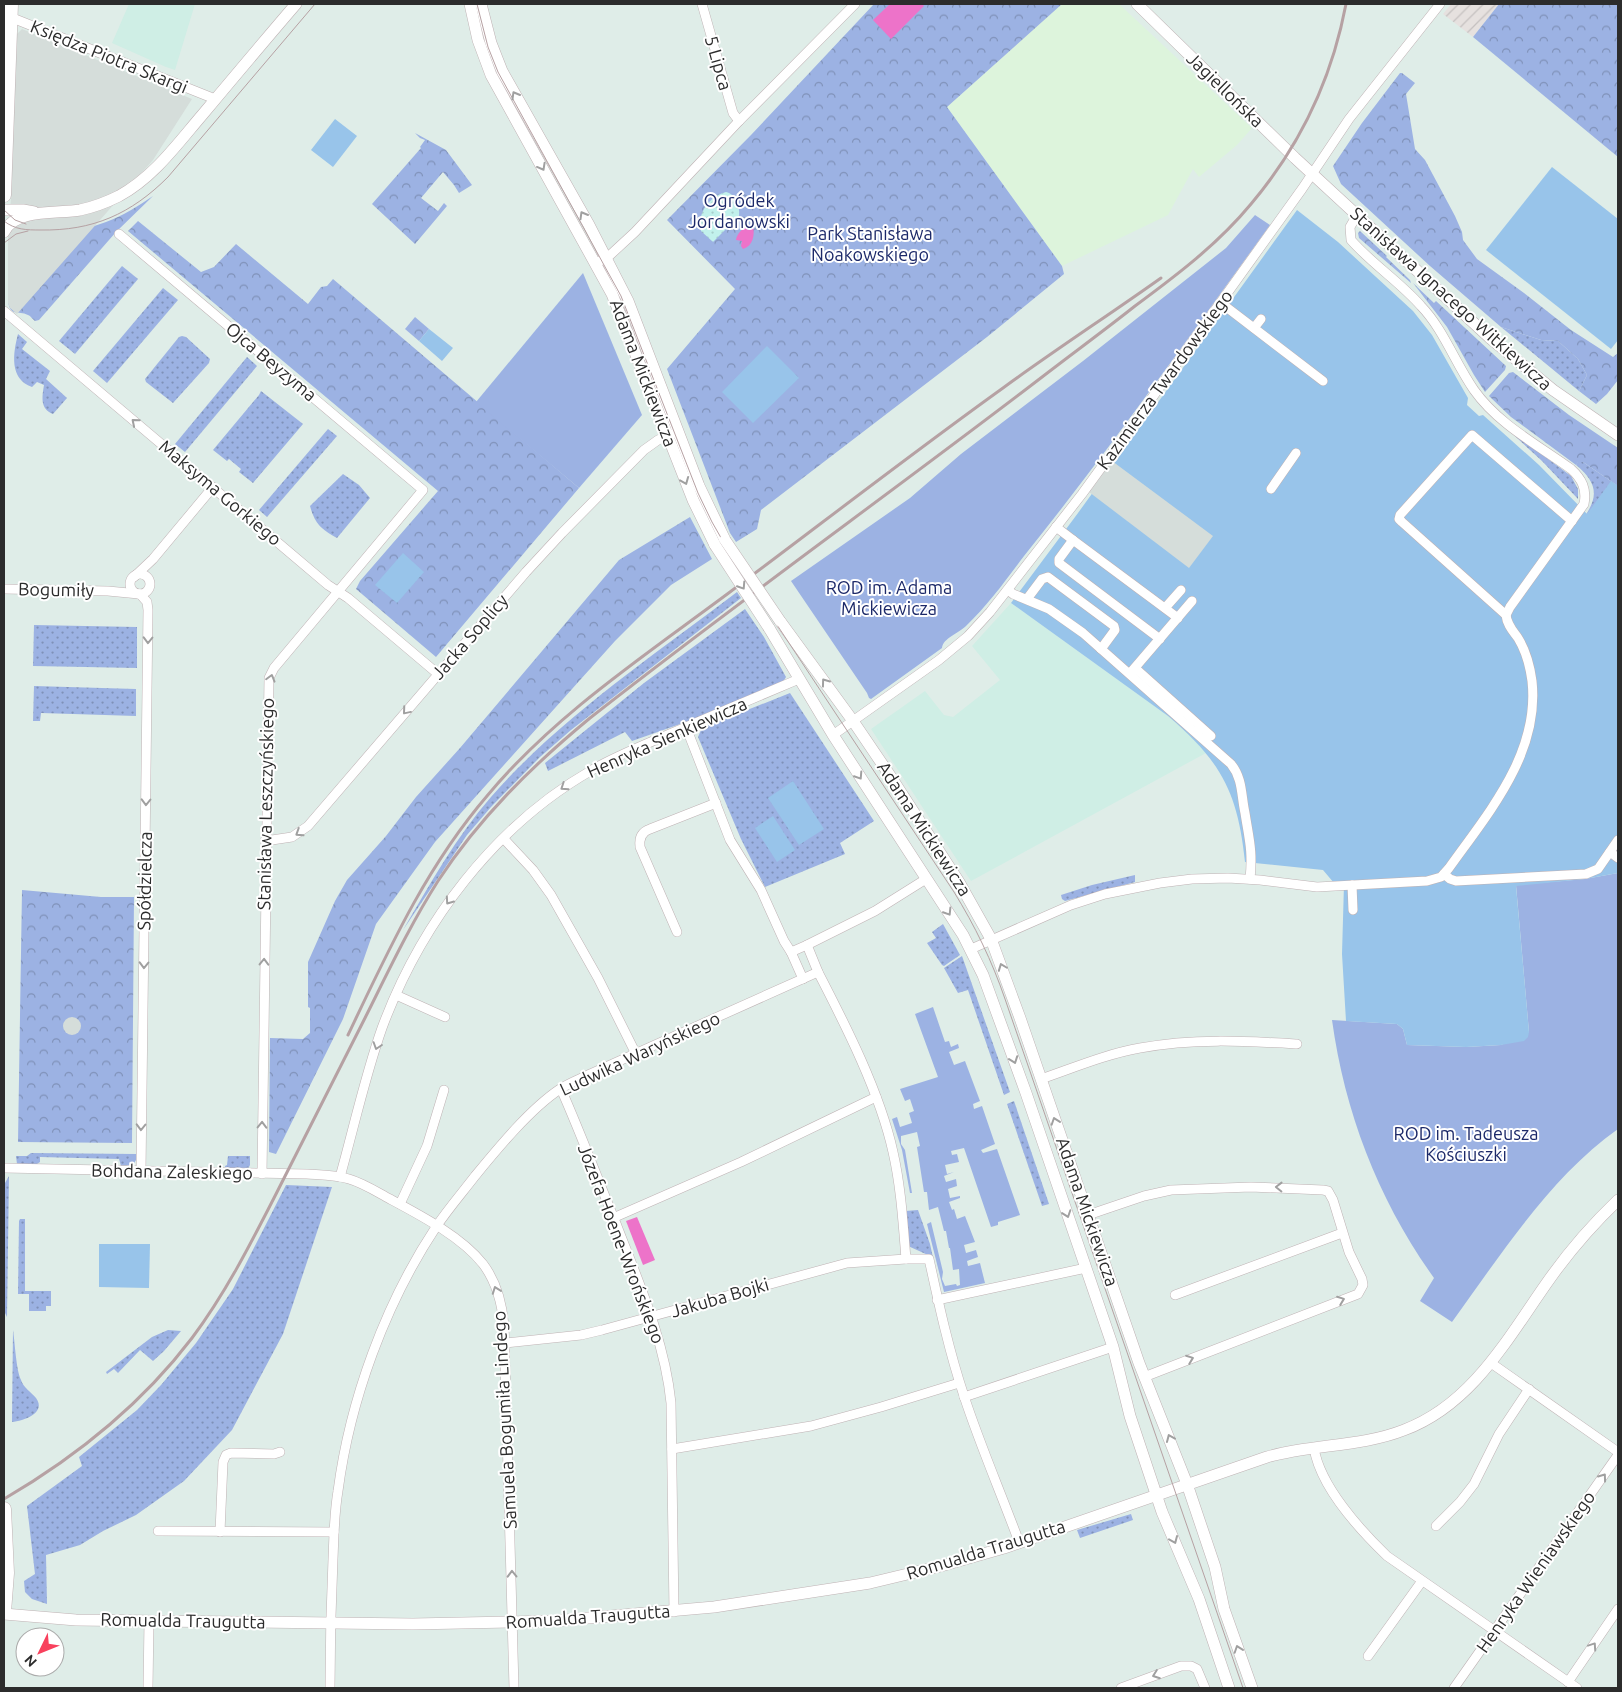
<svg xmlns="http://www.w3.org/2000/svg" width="1622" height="1692" viewBox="0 0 1622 1692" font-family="Ubuntu,sans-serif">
<defs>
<pattern id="industrial-furrows" width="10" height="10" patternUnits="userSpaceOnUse" patternTransform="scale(1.25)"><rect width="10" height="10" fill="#e6e1df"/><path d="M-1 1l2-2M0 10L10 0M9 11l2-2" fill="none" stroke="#c5c1c0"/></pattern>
<pattern id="grass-dots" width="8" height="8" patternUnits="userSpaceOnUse" patternTransform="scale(1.25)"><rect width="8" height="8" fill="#9cb2e3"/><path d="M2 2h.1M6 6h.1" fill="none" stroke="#7f91b8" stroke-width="1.8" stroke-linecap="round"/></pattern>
<pattern id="forest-crowns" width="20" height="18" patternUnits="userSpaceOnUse" patternTransform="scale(1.25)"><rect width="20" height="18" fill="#9cb2e3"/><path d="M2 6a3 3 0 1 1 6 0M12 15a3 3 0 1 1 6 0" fill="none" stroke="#7f91b8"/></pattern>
<pattern id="sand-dots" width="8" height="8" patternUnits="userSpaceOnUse" patternTransform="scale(1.25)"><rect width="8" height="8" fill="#c2f1ec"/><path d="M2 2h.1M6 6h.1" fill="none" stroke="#a7cfcb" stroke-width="1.8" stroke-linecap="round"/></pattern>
</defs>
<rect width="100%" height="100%" fill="#dfede8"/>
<path fill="url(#industrial-furrows)" d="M1451,4H1499L1473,37L1443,14Z"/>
<g fill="#cfeee5">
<path d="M129,4H195L175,70L166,67L112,43Z"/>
<path d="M1011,603L1168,716L1186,731L1206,753L971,881L871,729L925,691L944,715L953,717L1000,680L972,646Z"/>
</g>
<path fill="#ddf4dc" d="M1062,4H1119L1252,128L1237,145L1199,177L1193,169L1168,215L1062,266L947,107Z"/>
<g fill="url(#grass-dots)">
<path d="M122,266L138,279L75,354L59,341Z"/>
<path d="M163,288L178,300L107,383L93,371Z"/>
<path d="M1501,327L1541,340L1558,341L1578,359L1587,375L1579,391Z"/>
<path d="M18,334L27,342L22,349L50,371L46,379L67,398L53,414C40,409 42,397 44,385L37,382L32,387C9,379 13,353 18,334Z"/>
<path d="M182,336L186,337L210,359L209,363L173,403L146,382L145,379L179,337Z"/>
<path d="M247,357L257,366L185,452L175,444Z"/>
<path d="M261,391L303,424L253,483L239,472L241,469L229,459L227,461L213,450L259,395Z"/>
<path d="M1504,426L1571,476L1578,489V499L1542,461Z"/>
<path d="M328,429L337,436L267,517L259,510Z"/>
<path d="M1578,461L1583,462L1618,486L1584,517C1600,496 1596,481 1576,465Z"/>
<path d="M343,474L359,485L370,498L337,538C321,529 315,524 310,506Z"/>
<path d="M737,592L741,598L571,730L540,757L491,807L467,835L403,930C430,884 456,837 491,797C561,717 653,656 737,592Z"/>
<path d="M745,609L764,637L786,677L783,682L703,716L632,741L625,732L548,771L545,763L644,683Z"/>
<path d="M34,625L137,627V668L33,666Z"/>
<path d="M34,686L136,689V716L41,713L40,721H33Z"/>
<path d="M790,693L874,821L840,843L845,854L765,887L741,839L698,737L702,728Z"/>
<path d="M1135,875V882L1065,901L1062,899L1061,895L1092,885Z"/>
<path d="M943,924L960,955L944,966L942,965L927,943L936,938L932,932Z"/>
<path d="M962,956L1010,1092L1004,1095L968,990L958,993L944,968Z"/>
<path d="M1014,1101L1049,1204L1042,1206L1007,1104Z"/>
<path d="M31,1153L136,1154V1160L133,1165L121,1166L119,1159L40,1157V1162L37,1164H17L16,1156H27Z"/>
<path d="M228,1156H250V1165L248,1169L225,1168V1166L227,1165Z"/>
<path d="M9,1176L7,1317L4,1311L5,1183Z"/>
<path d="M286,1185L332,1187L283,1334L232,1430L184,1481L136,1515L103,1531L80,1545L46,1555L47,1604L32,1599L25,1592L24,1581L35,1574L27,1506L82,1466L79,1457L137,1410L161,1385L196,1343L233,1289Z"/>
<path d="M918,1210L930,1244L934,1262L928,1255L908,1246L905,1211Z"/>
<path d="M20,1219H25V1291H51V1306H46V1311H29V1294H18L19,1221Z"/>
<path d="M13,1330C15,1343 16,1369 21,1380C23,1387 31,1392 36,1398C47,1413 23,1421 12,1422Z"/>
<path d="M168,1330L181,1331L164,1351L153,1361L140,1350L118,1373L114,1369L107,1374L106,1372L152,1337Z"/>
<path d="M1131,1514L1133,1520L1080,1538L1077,1530Z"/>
</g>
<g fill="url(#forest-crowns)">
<path d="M874,4H1062L947,107L1062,266L1064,274L987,337L761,510L757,529L736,542L730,533L667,369L735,289L667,220L751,135Z"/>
<path d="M1499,4H1618V157L1473,37Z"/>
<path d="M1400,73H1402L1415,83L1406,94L1415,149L1425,160L1455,216L1462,232L1463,240L1477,259L1524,293L1571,330L1613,357L1618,353V380L1607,394L1596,404L1579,391L1587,375L1578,359L1558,341L1541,340L1501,327L1430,266L1341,184L1333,166L1362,123Z"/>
<path d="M415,133L446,150L472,185L459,193L454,185L443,172L421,198L438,211L444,203L447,206L415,244L372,204L421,148L420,147L425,140L420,138Z"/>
<path d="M153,196L116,232L39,320L35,321C32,319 31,316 28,315C18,310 10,317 8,301V243L15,238C45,234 77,233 106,222C123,216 138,206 153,196Z"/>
<path d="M138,221L201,272L214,267L236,244L308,304L321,287L327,286L333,279L579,488L436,657L356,589L360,581L438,491L128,231Z"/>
<path d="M1360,231L1387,256L1386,257L1410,280L1411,283L1359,238L1358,233Z"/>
<path d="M1413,283L1434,303L1436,301L1506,366L1505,370L1485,392L1474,375L1447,327Z"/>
<path d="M415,317L429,329L419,341L405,329Z"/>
<path d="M1513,372L1569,415L1618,448V486L1583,462H1578L1576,465L1511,417L1489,396L1509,373Z"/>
<path d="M690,517L712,559L671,585L615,641L435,842L376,924L343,1019L276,1154L269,1152L270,1038L303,1039L310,1033V1008L308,1007V962L335,901L347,880L386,836L416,797L460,748L619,560Z"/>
<path d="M22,890L101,897H134L132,1143L18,1142Z"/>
</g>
<path fill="url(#sand-dots)" d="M726,192C736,194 740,207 739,216L713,242L701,231C696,215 709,196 726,192Z"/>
<g fill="#9cb2e3">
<path d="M1255,215L1270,225C1189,337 1110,449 1024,556C1006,580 988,605 966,626C959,633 943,638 942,648L871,699L869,698L867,693L791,581L910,498L961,454L1083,361L1226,248Z"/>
<path d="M583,273L642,415L579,488L476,402Z"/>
<path d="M1618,873V1129C1550,1177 1500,1256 1452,1322L1420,1301L1434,1278C1379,1201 1345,1114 1332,1020L1397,1024L1403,1029L1407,1045L1466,1047L1501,1045L1529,1032L1516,885L1585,879Z"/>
<path d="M933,1007L945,1042L949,1041L951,1047L958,1044L959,1048L949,1052L954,1065L965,1061L980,1101L973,1104L974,1109L982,1106L995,1144L981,1150L983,1153L997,1149L1020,1215L998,1222V1225L991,1227L964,1148L951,1151L952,1155L957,1154L959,1162L945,1165L947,1174L954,1172L944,1176L946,1182L956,1179L957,1186L948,1189L950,1198L960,1196V1198L949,1202L952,1210L954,1209L957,1219L965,1216L975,1242L964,1245L966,1253L976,1250L978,1257L967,1261L968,1266L980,1263L985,1283L944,1292L927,1224L931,1222L943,1272L942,1279L945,1286L956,1284L957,1286L960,1285L959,1269L953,1270L950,1248H949L946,1231H944L938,1207L929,1210L927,1192H924L917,1147L920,1146L917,1132L901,1136V1144L905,1150L912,1193H910L902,1150L892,1119L897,1117L900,1127L912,1123L909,1113L914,1111L910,1099L905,1101L900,1089L938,1077L915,1014Z"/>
</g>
<g fill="#98c4ea">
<path d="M335,119L357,136L333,167L311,150Z"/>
<path d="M1552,167L1618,219V340L1611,349L1486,250Z"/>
<path d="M1297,210L1338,242L1413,311L1432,335L1468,398L1467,405L1479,416L1483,415L1539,465L1587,514L1611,481L1618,486V873L1585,879L1516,886L1529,1032L1528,1037L1524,1041L1501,1045L1466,1047L1407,1045L1403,1029L1397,1024L1346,1021L1342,954L1344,884L1334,883L1323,870L1245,862C1238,793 1221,761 1168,716L1011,603L1078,513Z"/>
<path d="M429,329L453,348L442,361L419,341Z"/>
<path d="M767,346L799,378L753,423L722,392Z"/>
<path d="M403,553L424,572L397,603L375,585Z"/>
<path d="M793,781L824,829L799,845L768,798Z"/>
<path d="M773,816L795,850L777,862L755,828Z"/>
<path d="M99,1244H150L149,1288L99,1287Z"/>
</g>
<g fill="#d5ddda">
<path d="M22,29L192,99L153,160L17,314L10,308L8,303V236L11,198L10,195L16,35Z"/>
<path d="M1112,461L1213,536L1189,568L1089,492Z"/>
<circle cx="72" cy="1026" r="9"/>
</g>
<g fill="#ed73c9">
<path d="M890,4H922L924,6L891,39L873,20Z"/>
<path d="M750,225L753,226C755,235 753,246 743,249L741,246L742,241L736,240C737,233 743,228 750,225Z"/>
<path d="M637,1217L655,1260L643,1265L626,1221Z"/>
</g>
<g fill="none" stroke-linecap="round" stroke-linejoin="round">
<g stroke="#bfb2b4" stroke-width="10">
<g id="minor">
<path d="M702,4L731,106L733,113L739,121"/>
<path d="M10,17L215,99"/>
<path d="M1357,215L1350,227L1351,240C1372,264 1400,282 1421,306C1444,330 1455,363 1474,390C1498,424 1538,445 1571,469C1582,479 1587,489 1584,504L1510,607L1506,615"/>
<path d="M119,234L423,490L274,668L269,678L262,1174"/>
<path d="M600,261L609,256L635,232L739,121L855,4"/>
<path d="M1221,303L1323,381"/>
<path d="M4,311L328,585L348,598L438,674"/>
<path d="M1254,328L1261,319"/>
<path d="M1271,489L1296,453"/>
<path d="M1056,527L1073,540"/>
<circle cx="140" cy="584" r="10"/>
<path d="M134,577L153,559L213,487"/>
<path d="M4,589L108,591L139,594"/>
<path d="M1008,590L1013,594L1049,609L1083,633L1231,764C1243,779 1241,795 1245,813C1249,839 1253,851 1250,879"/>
<path d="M140,594L147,602L148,610L141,1171"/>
<path d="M1027,599L1042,579L1048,577L1114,626L1115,630L1101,649"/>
<path d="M1165,608L1181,590"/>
<path d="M1160,639L1059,563V559L1073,540L1178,618"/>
<path d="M1135,668L1211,736"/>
<path d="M1132,671L1192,601"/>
<path d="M686,727L730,840L761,890L784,941L791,952"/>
<path d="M833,735L939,660L968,636L990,612L1082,494L1149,402L1302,189L1349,119L1440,4"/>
<path d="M504,839L533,870L551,895L598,978L636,1054"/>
<path d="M265,841L292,837L308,826L526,572L562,533L644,450L658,440L672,434"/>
<path d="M1610,852L1618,858"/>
<path d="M1444,874L1450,879L1456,881L1586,874L1598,869L1618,840"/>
<path d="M1352,885L1353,910"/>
<path d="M677,932L640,847C639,839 641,832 650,829L716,803"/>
<path d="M971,949L1071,905L1105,894L1160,883L1192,879L1228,878L1260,880L1317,887L1427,881L1441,877L1449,868C1488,813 1540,754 1532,681C1530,666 1526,651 1518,638C1513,631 1507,625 1506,615L1402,522L1399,519L1400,515L1472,435L1572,521"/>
<path d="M818,972C846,1026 880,1093 893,1152C901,1187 903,1223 906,1259H929C939,1305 949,1351 964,1396C980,1445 1001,1493 1019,1542"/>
<path d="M803,979L791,952L807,945"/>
<path d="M396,995L445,1017"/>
<path d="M1041,1079C1073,1068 1106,1054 1140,1048C1193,1038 1244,1041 1297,1044"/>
<path d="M561,1089C581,1134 598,1180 617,1226C639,1283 665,1342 671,1403L674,1612"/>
<path d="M4,1168L307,1174C321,1175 336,1175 349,1179C363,1183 377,1192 390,1199C420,1215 462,1237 483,1264C496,1281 502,1304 504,1325L514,1688"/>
<path d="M340,1177C354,1127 365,1076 382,1028C421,923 494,826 592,770C616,756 642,746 667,735C711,716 755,698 799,679"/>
<path d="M400,1204L427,1146L444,1090"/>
<path d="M1088,1215L1144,1196L1171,1190L1251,1187L1323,1190L1328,1191L1333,1200L1349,1252L1362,1279L1363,1285L1358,1294L1144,1377"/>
<path d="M613,1218L741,1162L876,1097"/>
<path d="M1175,1295L1342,1233"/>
<path d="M937,1300L1086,1268"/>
<path d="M505,1343L581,1335L602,1330L847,1263L906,1259"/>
<path d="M1491,1363L1618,1452"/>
<path d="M964,1397L1113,1347"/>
<path d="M1314,1448C1320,1486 1360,1530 1387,1556L1577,1688"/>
<path d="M672,1449L811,1426L881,1407L959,1383"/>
<path d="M1436,1526L1460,1502L1474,1484L1499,1434L1529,1389"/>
<path d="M158,1531L334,1532"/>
<path d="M220,1532L223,1462L226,1455L231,1453L274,1454L280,1452"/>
<path d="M1368,1656L1422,1581"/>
<path d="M1568,1682L1618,1609"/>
<path d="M148,1688L149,1621"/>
<path d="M330,1688C330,1645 331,1602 333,1559C334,1537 334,1514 338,1491C350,1400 385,1304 436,1227C448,1209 462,1193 475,1176C498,1148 530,1109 560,1089C569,1083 580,1079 590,1074L818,972L807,945L875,911L926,879"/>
<path d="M1121,1688L1181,1666H1191L1197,1669L1205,1688"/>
<path d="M1454,1688L1618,1455"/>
</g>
</g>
<g stroke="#bfb2b4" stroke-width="12">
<g id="tertiary">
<path d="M470,4L478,40L491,75L612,294L693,500L715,545"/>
<path d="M481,4L491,43L502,71L589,225L628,301L699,486L725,540"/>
<path d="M1137,4L1295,158L1490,338L1553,390L1618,435"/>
<path d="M4,210H23L34,212"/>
<path d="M4,232C15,208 58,214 80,210C94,207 107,202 119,196C154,177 178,143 203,114C234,77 265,40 296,4"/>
<path d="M780,621L853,721L891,777L959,882L991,939L1020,1018L1139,1363L1187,1484L1215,1567L1224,1609L1252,1688"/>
<path d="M769,628L833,735L963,935L983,975L1026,1093L1113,1347L1130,1416L1162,1512L1199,1599L1229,1688"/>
<path d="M4,1614L76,1620L413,1624L554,1621L714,1607L870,1583L941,1566L1004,1548L1267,1457C1312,1444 1361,1447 1404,1430C1474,1404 1510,1334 1551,1277C1571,1249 1594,1223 1618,1200"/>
</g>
</g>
<g stroke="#bfb2b4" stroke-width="15">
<g id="secondary">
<path d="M4,195L11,4"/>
<path d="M4,1509L7,1573L4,1612"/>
</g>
</g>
<use href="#minor" stroke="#fff" stroke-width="9"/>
<use href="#tertiary" stroke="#fff" stroke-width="11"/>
<use href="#secondary" stroke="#fff" stroke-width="14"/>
<g stroke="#b6a1a3" stroke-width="1">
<path d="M477,4L488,47L498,72L621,296L698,493L712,522L732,557L954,892C975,926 992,961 1005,999L1243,1688"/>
<path d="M4,210L15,220L26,224"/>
<path d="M4,221C15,230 27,230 40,230C93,231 131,214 168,177L315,4"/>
<path d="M4,243L16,234L28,231"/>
</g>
<g stroke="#b6a1a3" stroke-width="3">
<path d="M348,1035C388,951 426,867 487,796C554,715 647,654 730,592C821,524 911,454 1003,388C1055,350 1109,315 1161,278"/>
<path d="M4,1499C76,1457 141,1405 192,1338C225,1294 250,1245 275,1196C305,1137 335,1077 365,1018C388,972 410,925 438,881C479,818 532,766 590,718C740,600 895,490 1046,374C1076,351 1106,329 1135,306C1177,275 1218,244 1251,204C1300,146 1332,78 1346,4"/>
</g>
<g stroke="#bfb2b4" stroke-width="12" stroke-linecap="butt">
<g id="tertiary-bridge">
<path d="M725,540L780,621"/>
<path d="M715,545L769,628"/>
</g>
</g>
<use href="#tertiary-bridge" stroke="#fff" stroke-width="11"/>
</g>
<defs><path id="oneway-chevron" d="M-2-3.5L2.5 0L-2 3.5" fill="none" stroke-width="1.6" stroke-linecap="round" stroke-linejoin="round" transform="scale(1.25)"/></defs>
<g stroke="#a0a0a0">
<use href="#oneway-chevron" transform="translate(515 95) rotate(-120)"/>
<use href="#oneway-chevron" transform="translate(542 167) rotate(61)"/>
<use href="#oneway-chevron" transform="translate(583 215) rotate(-120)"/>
<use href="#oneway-chevron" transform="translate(135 422) rotate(-140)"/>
<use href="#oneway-chevron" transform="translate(685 481) rotate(68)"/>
<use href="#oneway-chevron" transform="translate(742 586) rotate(57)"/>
<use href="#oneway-chevron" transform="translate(148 640) rotate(91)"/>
<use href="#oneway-chevron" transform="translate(271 678) rotate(-74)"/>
<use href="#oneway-chevron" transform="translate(825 682) rotate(-126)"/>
<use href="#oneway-chevron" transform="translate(406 711) rotate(130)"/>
<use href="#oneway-chevron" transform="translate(859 776) rotate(57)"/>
<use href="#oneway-chevron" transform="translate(564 787) rotate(146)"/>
<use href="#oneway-chevron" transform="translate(146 802) rotate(91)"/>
<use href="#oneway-chevron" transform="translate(299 833) rotate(147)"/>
<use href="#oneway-chevron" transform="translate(449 901) rotate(125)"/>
<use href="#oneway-chevron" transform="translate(948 912) rotate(58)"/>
<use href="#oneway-chevron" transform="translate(264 962) rotate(-89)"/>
<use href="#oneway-chevron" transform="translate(144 965) rotate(91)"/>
<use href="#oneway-chevron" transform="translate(1002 967) rotate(-111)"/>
<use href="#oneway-chevron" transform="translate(377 1046) rotate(108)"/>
<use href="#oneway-chevron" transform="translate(1014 1060) rotate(70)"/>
<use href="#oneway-chevron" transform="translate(1055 1121) rotate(-109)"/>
<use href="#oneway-chevron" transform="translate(262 1125) rotate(-89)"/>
<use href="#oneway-chevron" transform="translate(141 1127) rotate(91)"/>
<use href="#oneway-chevron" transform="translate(1279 1187) rotate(-179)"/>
<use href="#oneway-chevron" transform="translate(1067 1214) rotate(71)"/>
<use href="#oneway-chevron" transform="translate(496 1290) rotate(-110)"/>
<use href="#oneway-chevron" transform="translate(1341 1300) rotate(-21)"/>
<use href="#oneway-chevron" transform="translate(1190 1359) rotate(-21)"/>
<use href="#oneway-chevron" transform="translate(1170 1438) rotate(-113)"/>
<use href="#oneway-chevron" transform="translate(1603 1477) rotate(-54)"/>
<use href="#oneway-chevron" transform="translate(1174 1540) rotate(67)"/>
<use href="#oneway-chevron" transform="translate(512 1574) rotate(-91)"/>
<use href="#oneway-chevron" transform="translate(1593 1646) rotate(-56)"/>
<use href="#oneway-chevron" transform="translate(1238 1649) rotate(-109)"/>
<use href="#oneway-chevron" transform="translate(1156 1675) rotate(160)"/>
</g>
<g text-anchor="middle" stroke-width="4" stroke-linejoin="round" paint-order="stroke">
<g font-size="18" fill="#2c2c2c" stroke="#fff">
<text transform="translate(109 57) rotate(22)" y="6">Księdza Piotra Skargi</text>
<text transform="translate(718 63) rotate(74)" y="6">5 Lipca</text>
<text transform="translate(1225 90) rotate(44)" y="6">Jagiellońska</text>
<text transform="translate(1451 299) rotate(42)" y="6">Stanisława Ignacego Witkiewicza</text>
<text transform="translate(271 362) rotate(40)" y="6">Ojca Beyzyma</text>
<text transform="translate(643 373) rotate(69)" y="6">Adama Mickiewicza</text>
<text transform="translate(1165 380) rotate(-54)" y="6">Kazimierza Twardowskiego</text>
<text transform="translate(220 493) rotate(40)" y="6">Maksyma Gorkiego</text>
<text transform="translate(56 590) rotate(1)" y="6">Bogumiły</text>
<text transform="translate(470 637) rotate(-49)" y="6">Jacka Soplicy</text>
<text transform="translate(667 738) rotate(-24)" y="6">Henryka Sienkiewicza</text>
<text transform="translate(266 804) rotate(-89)" y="6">Stanisława Leszczyńskiego</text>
<text transform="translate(924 829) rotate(57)" y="6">Adama Mickiewicza</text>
<text transform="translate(145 881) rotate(-89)" y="6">Spółdzielcza</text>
<text transform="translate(640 1054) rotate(-25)" y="6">Ludwika Waryńskiego</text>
<text transform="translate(172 1172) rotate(1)" y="6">Bohdana Zaleskiego</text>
<text transform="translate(1087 1212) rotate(71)" y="6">Adama Mickiewicza</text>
<text transform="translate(621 1244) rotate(69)" y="6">Józefa Hoene-Wrońskiego</text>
<text transform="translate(720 1298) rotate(-16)" y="6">Jakuba Bojki</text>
<text transform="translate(505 1420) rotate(-93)" y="6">Samuela Bogumiła Lindego</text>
<text transform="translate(986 1550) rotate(-17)" y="6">Romualda Traugutta</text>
<text transform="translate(1536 1572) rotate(-55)" y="6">Henryka Wieniawskiego</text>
<text transform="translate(588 1617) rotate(-4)" y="6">Romualda Traugutta</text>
<text transform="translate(183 1621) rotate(1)" y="6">Romualda Traugutta</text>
</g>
<g font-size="18" fill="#1c2969" stroke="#fff">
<text x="739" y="207">Ogródek<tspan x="739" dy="21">Jordanowski</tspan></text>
<text x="870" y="240">Park Stanisława<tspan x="870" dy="21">Noakowskiego</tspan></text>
<text x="889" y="594">ROD im. Adama<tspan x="889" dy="21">Mickiewicza</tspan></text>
<text x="1466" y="1140">ROD im. Tadeusza<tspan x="1466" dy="21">Kościuszki</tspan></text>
</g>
</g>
<rect width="1622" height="1692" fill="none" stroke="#2c2c2c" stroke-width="10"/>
<g transform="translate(40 1652) rotate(227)"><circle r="24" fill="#ffffff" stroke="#ababab"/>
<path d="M0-4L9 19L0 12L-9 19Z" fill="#f8415d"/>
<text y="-8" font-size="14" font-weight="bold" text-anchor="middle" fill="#2c2c2c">N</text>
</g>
</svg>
